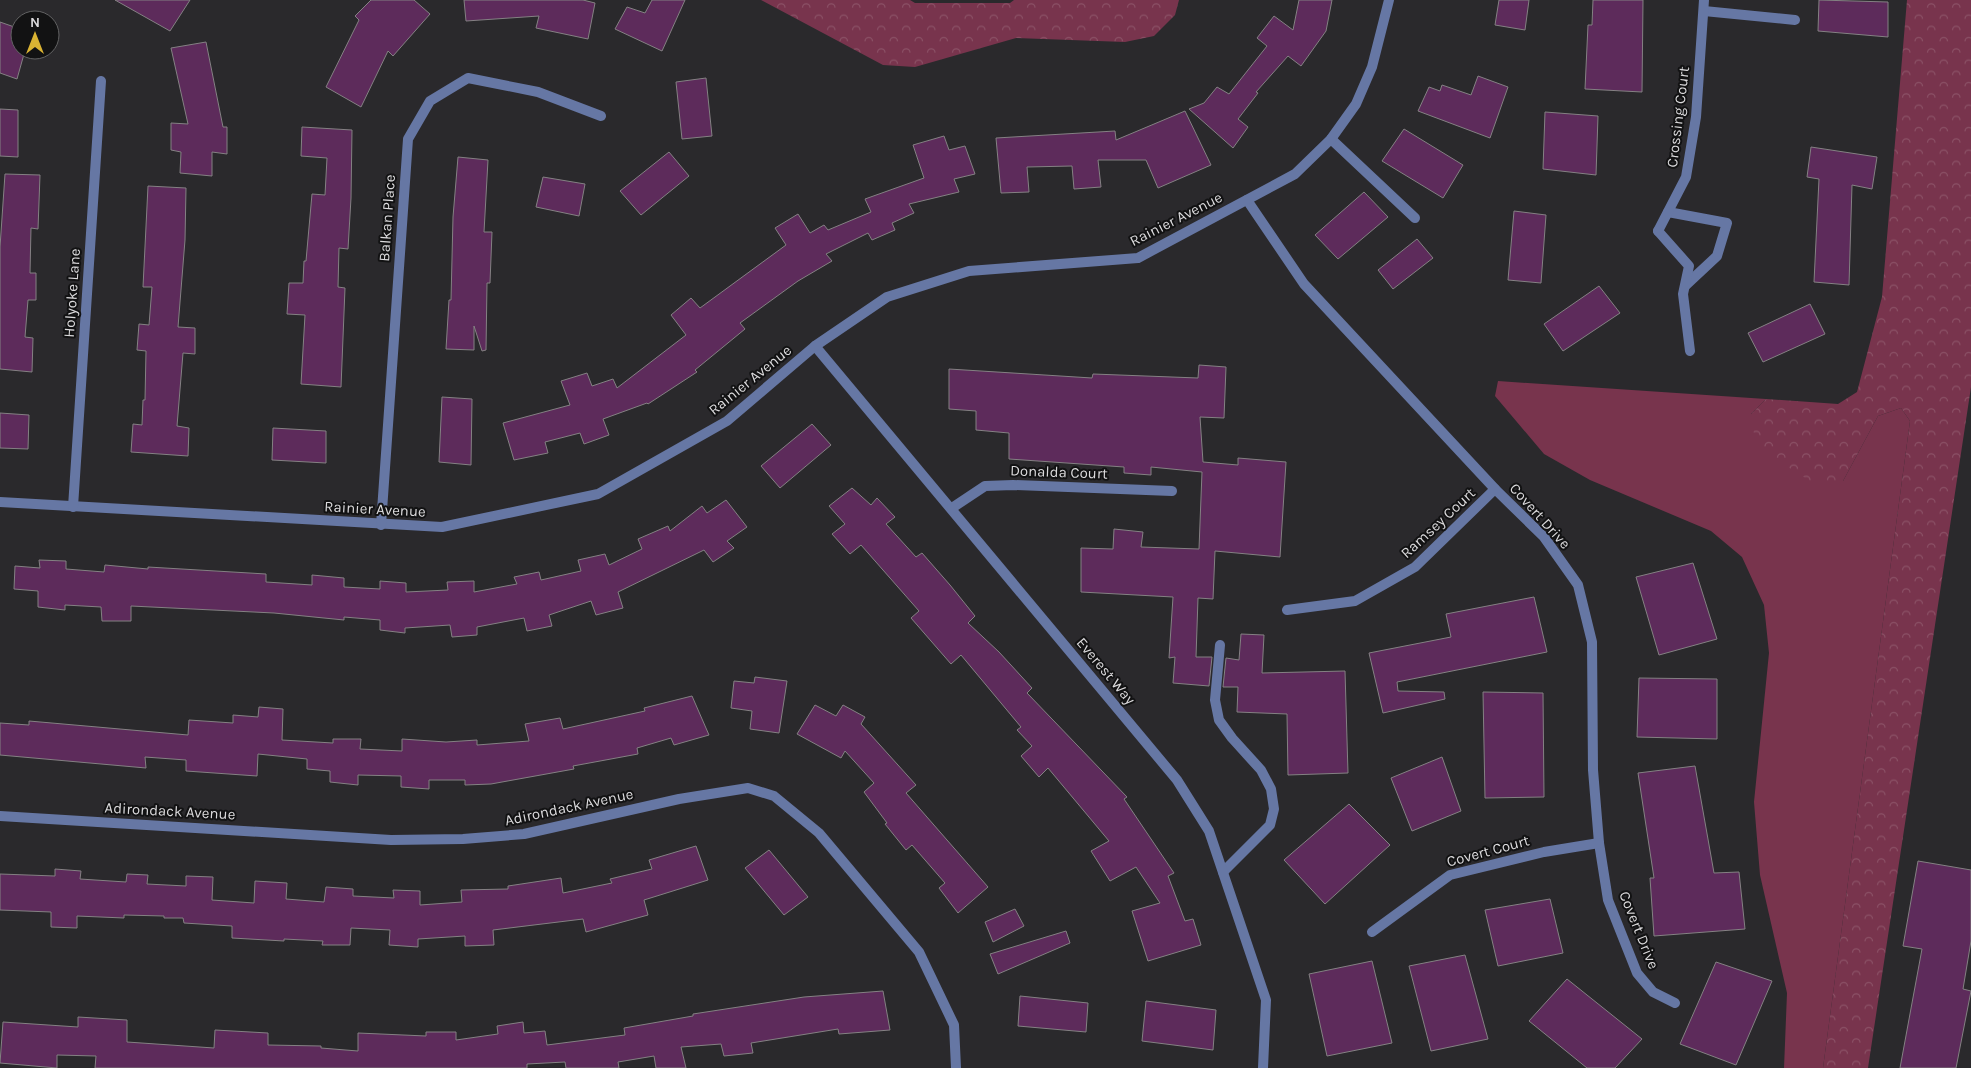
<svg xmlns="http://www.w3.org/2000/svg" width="1971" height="1068" viewBox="0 0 1971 1068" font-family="Karla,sans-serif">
<defs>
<pattern id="forest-crowns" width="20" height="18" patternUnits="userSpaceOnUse" patternTransform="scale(1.25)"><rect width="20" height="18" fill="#78344d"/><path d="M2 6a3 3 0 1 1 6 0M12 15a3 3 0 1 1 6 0" fill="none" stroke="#8b5166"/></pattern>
</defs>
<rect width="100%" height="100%" fill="#2a292c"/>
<path fill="#78344d" d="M1498,381L1766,399L1751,414L1843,481L1878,416L1901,408L1910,421L1823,1068H1784L1787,993L1760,875L1754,802L1769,653L1764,605L1742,557L1711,531L1590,480L1544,454L1495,396Z"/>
<g fill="url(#forest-crowns)">
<path d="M761,0H910L915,3H1010L1014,0H1179L1175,15L1154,36L1125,42L1016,38L915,67L883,65Z"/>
<path d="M1907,0H1971V387L1868,1068H1823L1910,421L1901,408L1878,416L1843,481H1810L1756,447L1751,414L1766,399L1838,404L1857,392L1882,297Z"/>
</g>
<g fill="#5d2b5b" stroke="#848183">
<path d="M115,0H190L170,31Z"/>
<path d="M371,0H414L430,14L393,56L388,51L361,107L326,87L359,20L355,16Z"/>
<path d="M464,0H583L595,3L588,39L536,28L539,16L466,21Z"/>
<path d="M652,0H685L662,51L615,29L627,7L645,13Z"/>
<path d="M1299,0H1332L1326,31L1301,66L1288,56L1256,92L1258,93L1238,119L1248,127L1233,148L1189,109L1204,103L1217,87L1229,94L1267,46L1257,38L1274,16L1293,30Z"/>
<path d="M1499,0H1529L1525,30L1495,25Z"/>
<path d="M1593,0H1643L1642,92L1585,89L1588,25H1592Z"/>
<path d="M1819,0L1888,2V37L1818,31Z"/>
<path d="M0,22L20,29V52L24,54L17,79L0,73Z"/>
<path d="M206,42L223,127H227V154L212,152V176L180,173L181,152L171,150V123L188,124L171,48Z"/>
<path d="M1478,76L1508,87L1490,138L1418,111L1429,87L1440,91L1442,85L1471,95Z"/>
<path d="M706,78L712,136L682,139L676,82Z"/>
<path d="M0,109L18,110V157L0,156Z"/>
<path d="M1185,111L1211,165L1158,188L1146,160H1098L1101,187L1074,189L1072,166L1027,167L1029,192L1001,193L996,138L1115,131L1116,140Z"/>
<path d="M1545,112L1598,116L1596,175L1543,169Z"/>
<path d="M302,127L352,130L351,198L348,249L339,248L338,287L345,288L341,387L301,384L305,315L287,314L289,283H303L304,261H306L312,194L325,195L327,158L301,156Z"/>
<path d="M1404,129L1463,165L1443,198L1382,161Z"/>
<path d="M944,136L949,150L965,146L975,174L954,179L959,192L909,204L914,213L892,223L895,230L872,240L868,233L826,254L832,261L798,281L740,323L745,329L695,370L697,372L648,404L647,403L603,419L609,435L584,444L580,433L545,442L548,453L514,460L503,423L570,405L561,381L587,373L592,386L613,379L617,388L686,335L671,315L691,298L700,308L786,245L775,228L798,214L810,233L824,225L828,230L871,212L865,199L924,178L913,145Z"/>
<path d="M1811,147L1877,157L1872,189L1852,185L1849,285L1814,282L1819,179L1807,177Z"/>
<path d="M669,152L689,176L641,215L620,191Z"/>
<path d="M458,157L488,160L484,232H492L490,283H487L486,350L482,351L474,326V350L446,349L449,300H451L453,217Z"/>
<path d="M5,174L40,175L38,229L31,228L30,273H36V300H28L25,337L33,338L32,372L0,369V247Z"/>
<path d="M543,177L585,184L579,216L536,207Z"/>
<path d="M148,186L186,188L185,240L178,327L195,328V354L183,353L177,426L189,428L188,456L131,452L133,424L142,425L143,400H145L146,351L137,350L139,324L149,325L152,287H143Z"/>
<path d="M1364,192L1388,217L1338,259L1315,235Z"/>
<path d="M1514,211L1546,215L1541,283L1508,280Z"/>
<path d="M1417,239L1433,258L1393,289L1378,270Z"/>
<path d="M1599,286L1620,313L1563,351L1544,324Z"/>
<path d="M1810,304L1825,334L1763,362L1748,333Z"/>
<path d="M1199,365L1226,367L1224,418L1200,417L1203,462L1238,465V458L1286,462L1280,557L1215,551L1213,599L1198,598L1196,657H1212L1209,686L1173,683L1175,657L1169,658L1173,597L1081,592V548L1113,549L1114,529L1143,532L1141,547L1199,549L1202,472L1151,467V475L1124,473V467L1009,459V433L976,430V411L949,409V369L1092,378L1093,374L1198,378Z"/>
<path d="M442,397L472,399L471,465L439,462Z"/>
<path d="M0,413L29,415L28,449L0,448Z"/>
<path d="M812,424L831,445L780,488L761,466Z"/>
<path d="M273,428L326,431V463L272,460Z"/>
<path d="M852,488L871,505L877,498L895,517L886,524L916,557L922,553L950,585L975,616L968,623L999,652L1032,688L1027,693L1127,797L1124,799L1174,873L1168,876L1185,921L1193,919L1201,945L1148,961L1132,911L1160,903L1136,867L1110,881L1091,851L1109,841L1048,768L1039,777L1021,756L1032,746L1017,730L1021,727L961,655L951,664L911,618L919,611L861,545L850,554L832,534L845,524L829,506Z"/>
<path d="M726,500L747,527L727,541L734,548L713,562L704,550L618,592L623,608L596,615L591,601L549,615L552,626L527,631L524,618L477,627V635L452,637L450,625L405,628V633L380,630V620L344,617V620L274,613L131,606V621H102L101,607L65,605V610L38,607V591L14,589L15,566L40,568L39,560L66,561V569L104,572L105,565L148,569V567L266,574V582L312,585V575L344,578V587L380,589V581L406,583V592L448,590L447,582L474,581V592L517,584L514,577L539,572L541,580L581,571L578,560L605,554L609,565L642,549L638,539L668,526L670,531L702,506L707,513Z"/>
<path d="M1693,563L1717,639L1659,655L1636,577Z"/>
<path d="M1534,597L1547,652L1397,682L1398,691L1444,692L1445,699L1383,713L1369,653L1451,637L1446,614Z"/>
<path d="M1241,634L1264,635L1262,673L1345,671L1348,773L1288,775L1287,714L1237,712L1238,687H1223L1226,658L1239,660Z"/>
<path d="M755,677L787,681L779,733L750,729L752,711L731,708L734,681L754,683Z"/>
<path d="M1639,678L1717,679V739L1637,737Z"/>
<path d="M1483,692L1543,693L1544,797L1485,798Z"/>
<path d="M692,696L709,735L674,745L671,738L637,748L638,754L573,766L574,769L491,784L465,785V780H429V789L401,787V776L358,775V785L330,782V771L307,769V759L258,754L257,776L186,771V760L145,757L146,768L0,755V723L29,725V721L188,735L189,720L233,723V715L258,717L259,707L283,709L282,740L333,743V739H361L360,749L402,751V739L446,742L477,740V745L529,741L525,724L560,718L563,729L645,711L644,708Z"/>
<path d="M815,705L836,716L843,705L865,717L861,724L916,785L906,793L988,887L958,913L939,888L945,883L912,845L906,850L885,824L887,823L864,792L874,783L845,751L841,758L797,734Z"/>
<path d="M1442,757L1461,811L1412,831L1391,778Z"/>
<path d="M1695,766L1714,873L1739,872L1745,929L1654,936L1650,878H1654L1638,773Z"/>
<path d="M1349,804L1390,845L1325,904L1284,860Z"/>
<path d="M696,846L708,880L644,900L648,915L586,932L583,919L493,930L494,945L465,946V936L418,939V947L389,945L390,930L351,928L350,945H322L323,941L284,939V941L232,938V926L184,923L183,918H164V916L124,915V918L77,916V928L51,927V912L0,910V874L55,876V869L81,871L80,879L126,882L127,874L148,875L147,884L186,886V876L213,877L212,900L254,903L255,881L287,883L286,899L324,902L326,887L353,889V896L394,898L393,890L420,891V905L462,902L461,890L508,889V886L561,878L563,893L612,883L610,879L652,869L649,860Z"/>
<path d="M769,850L808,897L784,915L745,868Z"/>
<path d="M1918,861L1971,870V941L1963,989L1971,991L1956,1068H1900L1922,949L1903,946Z"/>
<path d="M1550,899L1563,953L1498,966L1485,910Z"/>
<path d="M1015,909L1024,926L993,942L985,922Z"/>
<path d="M1066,931L1070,943L998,974L990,954Z"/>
<path d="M1465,955L1488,1039L1431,1051L1409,966Z"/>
<path d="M1372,961L1392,1043L1327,1056L1309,974Z"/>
<path d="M1716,962L1772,981L1736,1065L1680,1044Z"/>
<path d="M1567,979L1642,1039L1615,1068H1587L1529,1021Z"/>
<path d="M883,991L890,1030L839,1034L838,1029L751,1043L753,1053L724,1056L721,1044L681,1047L686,1068H656L654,1056L618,1062L619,1068H566L565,1062L527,1064V1068H95L96,1056L57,1055V1068L0,1063L3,1022L78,1027V1017L127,1020V1042L214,1048L215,1030L268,1033V1045L321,1046V1048L358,1051V1033L426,1036V1032H456V1040L498,1034L497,1026L523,1022L524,1033L545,1031L547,1045L625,1035L624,1028L693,1016V1014L804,997Z"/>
<path d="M1020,996L1088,1003L1086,1032L1018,1026Z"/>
<path d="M1146,1001L1216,1010L1213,1050L1142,1041Z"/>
</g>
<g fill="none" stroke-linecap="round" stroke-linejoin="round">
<g stroke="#6677a4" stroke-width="10">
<path d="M1704,11L1795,20"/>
<path d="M1331,139L1415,218"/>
<path d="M1668,212L1727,223L1717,256L1686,285"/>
<path d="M1658,231L1689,266L1683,294L1690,351"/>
<path d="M1220,645L1215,700L1219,720L1232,738L1261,770L1271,789L1274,809L1270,825L1223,872"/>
</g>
<g stroke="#6677a4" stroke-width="10">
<path d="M1247,200L1304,284L1495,489L1544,537L1578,585L1592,642L1593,770L1599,843L1608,900L1637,973L1653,992L1675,1003"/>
<path d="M1658,231L1686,177L1696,117L1704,0"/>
<path d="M815,346L1177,780L1209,831L1266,1000L1263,1068"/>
<path d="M0,502L442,527L598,494L727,421L815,346L887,297L969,271L1138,258L1295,174L1331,139L1356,104L1372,67L1389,0"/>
<path d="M73,507L101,81"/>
<path d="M952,508L985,486L1013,485L1172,491"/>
<path d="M381,525L408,139L430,101L468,78L538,92L601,116"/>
<path d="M1287,610L1355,601L1415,567L1495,489"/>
<path d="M0,816L391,840L463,839L524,834L679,799L748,788L774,796L819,833L919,952L954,1025L956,1068"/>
<path d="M1372,932L1450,875L1544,852L1599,843"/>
</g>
</g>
<g text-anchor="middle" stroke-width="4" stroke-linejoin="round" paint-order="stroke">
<g font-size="15" fill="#dbdadc" stroke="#121213">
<text transform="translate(1678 117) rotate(-83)" y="5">Crossing Court</text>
<text transform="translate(387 218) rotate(-86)" y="5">Balkan Place</text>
<text transform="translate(1176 219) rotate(-27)" y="5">Rainier Avenue</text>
<text transform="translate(72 293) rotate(-86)" y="5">Holyoke Lane</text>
<text transform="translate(750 380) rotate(-39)" y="5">Rainier Avenue</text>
<text transform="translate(1059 472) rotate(2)" y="5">Donalda Court</text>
<text transform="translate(375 509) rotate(3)" y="5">Rainier Avenue</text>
<text transform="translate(1540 516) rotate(48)" y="5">Covert Drive</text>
<text transform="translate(1438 523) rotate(-43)" y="5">Ramsey Court</text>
<text transform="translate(1106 671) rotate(50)" y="5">Everest Way</text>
<text transform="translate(569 807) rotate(-12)" y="5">Adirondack Avenue</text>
<text transform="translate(170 811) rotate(3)" y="5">Adirondack Avenue</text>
<text transform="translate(1488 851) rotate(-15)" y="5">Covert Court</text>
<text transform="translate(1639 930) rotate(68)" y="5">Covert Drive</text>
</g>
</g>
<g transform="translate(35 35)"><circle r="24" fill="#121213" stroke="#626263"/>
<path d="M0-4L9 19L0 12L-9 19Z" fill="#dab333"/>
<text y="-8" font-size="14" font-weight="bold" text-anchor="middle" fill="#dbdadc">N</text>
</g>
</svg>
